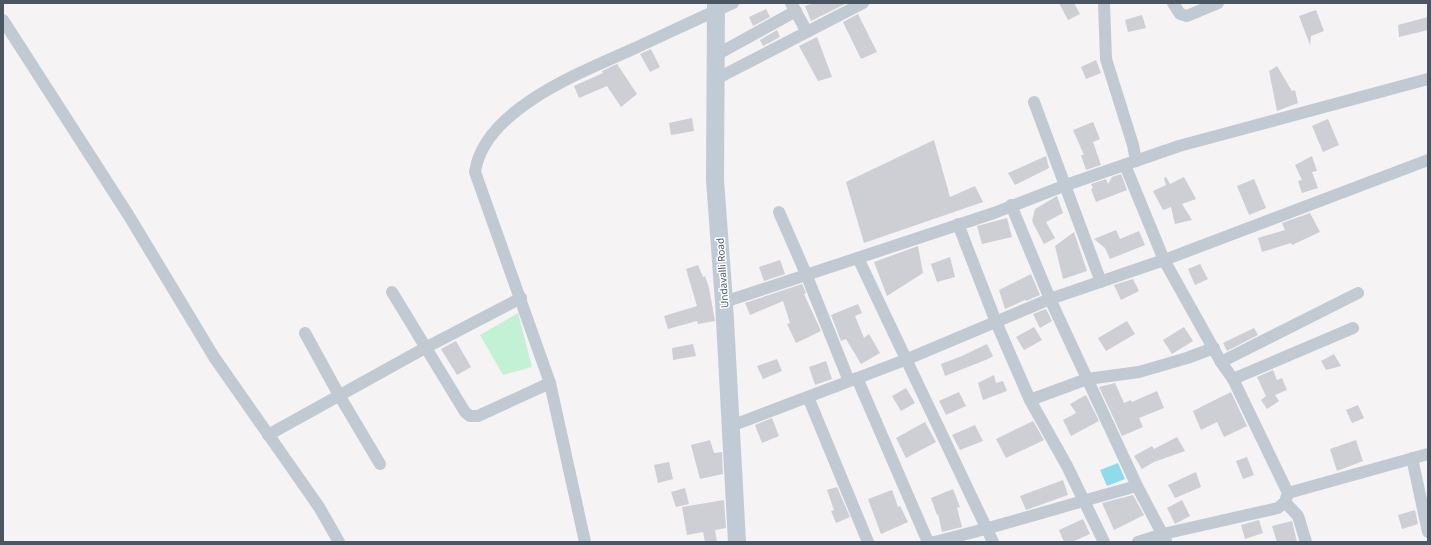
<svg xmlns="http://www.w3.org/2000/svg" width="1431" height="545" viewBox="0 0 1431 545" font-family="'Noto Sans',sans-serif">
<rect width="100%" height="100%" fill="#f5f3f3"/>
<path fill="#c3f1d5" d="M518,313L532,367L503,375L480,335Z"/>
<path fill="#90daee" d="M1118,463L1125,479L1107,486L1100,470Z"/>
<g fill="#cdcfd5">
<path d="M814,3H847L811,21L805,6Z"/>
<path d="M1059,3H1074L1080,14L1068,20Z"/>
<path d="M766,9L770,17L753,26L749,17Z"/>
<path d="M1316,10L1324,31L1311,36L1310,45L1299,16Z"/>
<path d="M858,14L877,52L861,59L843,22Z"/>
<path d="M1142,15L1146,28L1128,32L1125,20Z"/>
<path d="M1428,17V30L1399,37L1398,25Z"/>
<path d="M777,30L780,37L763,46L760,40Z"/>
<path d="M817,37L832,77L818,81L799,46Z"/>
<path d="M651,49L660,67L650,72L640,54Z"/>
<path d="M1096,60L1101,73L1086,79L1081,67Z"/>
<path d="M617,64L637,94L621,107L607,86L579,98L574,86L603,73L602,71Z"/>
<path d="M1277,66L1292,91L1295,90L1298,103L1277,111L1269,71Z"/>
<path d="M692,118L694,131L671,135L669,123Z"/>
<path d="M1328,119L1339,145L1323,152L1312,126Z"/>
<path d="M1093,122L1100,139L1093,142L1101,165L1086,170L1081,155H1084L1073,130Z"/>
<path d="M934,140L950,197L975,186L983,202L864,243L846,182Z"/>
<path d="M1046,156L1049,168L1015,185L1008,173Z"/>
<path d="M1312,156L1317,171L1312,172L1318,188L1302,193L1298,181L1302,180L1295,165Z"/>
<path d="M1121,174L1127,190L1096,202L1091,189L1093,188L1091,184L1106,179L1108,184L1112,177Z"/>
<path d="M1166,177L1170,184L1184,177L1196,199L1182,204L1192,220L1175,224L1171,207L1163,210L1153,191L1166,185L1164,178Z"/>
<path d="M1254,179L1266,208L1249,215L1237,186Z"/>
<path d="M1057,196L1063,213L1046,222L1055,238L1044,244L1032,221L1035,209Z"/>
<path d="M1310,213L1320,232L1292,245L1291,243L1262,252L1258,238L1285,230L1282,223Z"/>
<path d="M1007,218L1012,237L982,244L977,226Z"/>
<path d="M1116,230L1120,239L1139,231L1145,245L1110,259L1105,248L1094,239Z"/>
<path d="M1074,232L1087,271L1063,279L1055,246Z"/>
<path d="M918,246L923,273L887,296L874,262Z"/>
<path d="M950,257L955,277L937,282L931,264Z"/>
<path d="M780,260L785,274L764,281L759,267Z"/>
<path d="M1200,264L1208,279L1195,285L1188,269Z"/>
<path d="M698,265L703,277L705,276L709,288L715,321L698,324L697,321L668,329L664,316L697,306L686,269Z"/>
<path d="M1031,274L1040,295L1026,301L1025,300L1005,309L999,290Z"/>
<path d="M1133,279L1139,291L1121,300L1114,285Z"/>
<path d="M802,284L806,293L804,294L821,331L796,343L787,324L790,323L783,301L750,315L745,303Z"/>
<path d="M858,304L862,313L855,316L864,338L869,334L880,353L861,364L846,339L841,341L831,315Z"/>
<path d="M1046,309L1052,321L1040,328L1033,314Z"/>
<path d="M1127,321L1135,334L1106,351L1098,338Z"/>
<path d="M1034,327L1042,340L1024,350L1016,337Z"/>
<path d="M1184,327L1193,341L1172,354L1163,340Z"/>
<path d="M1254,328L1258,335L1227,351L1223,343Z"/>
<path d="M456,341L471,367L457,375L441,349Z"/>
<path d="M693,344L696,356L673,360L672,348Z"/>
<path d="M987,344L993,356L988,359L945,376L941,364L962,356Z"/>
<path d="M1334,354L1341,366L1326,370L1321,361Z"/>
<path d="M777,359L782,371L763,379L757,366Z"/>
<path d="M826,361L832,379L815,385L809,367Z"/>
<path d="M1273,370L1277,380L1282,378L1287,390L1275,395L1279,401L1267,409L1261,400L1266,396L1257,377Z"/>
<path d="M994,375L996,383L1003,381L1007,391L983,400L978,383Z"/>
<path d="M1115,383L1124,403L1131,400L1132,402L1157,391L1164,408L1139,418L1143,427L1122,436L1099,387Z"/>
<path d="M906,388L915,403L901,411L892,396Z"/>
<path d="M959,392L966,406L946,415L939,401Z"/>
<path d="M1231,392L1247,426L1224,437L1217,422L1201,430L1193,411Z"/>
<path d="M1086,395L1099,421L1071,436L1063,420L1076,413L1070,404Z"/>
<path d="M1358,405L1364,418L1352,423L1346,410Z"/>
<path d="M772,418L779,436L762,443L755,425Z"/>
<path d="M1033,421L1044,440L1006,458L996,439Z"/>
<path d="M925,422L936,442L906,458L896,438Z"/>
<path d="M975,425L983,441L960,450L952,435Z"/>
<path d="M1177,437L1185,451L1154,462L1142,469L1134,456L1152,446L1154,449Z"/>
<path d="M710,440L714,453L722,452L723,474L700,479L691,445Z"/>
<path d="M1356,440L1363,461L1337,471L1330,449Z"/>
<path d="M1247,457L1254,475L1243,479L1236,461Z"/>
<path d="M669,462L673,479L658,483L654,465Z"/>
<path d="M1196,472L1201,487L1175,498L1168,485Z"/>
<path d="M1063,480L1068,495L1026,510L1020,496Z"/>
<path d="M837,487L850,517L836,523L831,511L834,510L827,490Z"/>
<path d="M685,488L689,504L676,507L671,492Z"/>
<path d="M953,489L960,507L957,508L962,527L942,532L938,514L937,515L931,498Z"/>
<path d="M892,490L898,507L900,506L908,522L881,534L868,499Z"/>
<path d="M1133,495L1144,515L1114,530L1102,503Z"/>
<path d="M724,500L726,528L715,530L717,542H705L703,532L687,535L682,507Z"/>
<path d="M1182,500L1190,516L1175,524L1167,508Z"/>
<path d="M1415,510L1418,524L1402,529L1398,515Z"/>
<path d="M1083,519L1090,534L1072,542H1064L1059,530Z"/>
<path d="M1259,520L1263,533L1245,539L1241,525Z"/>
<path d="M1292,521L1297,542H1277L1272,526Z"/>
</g>
<g fill="none" stroke-linecap="round" stroke-linejoin="round">
<g stroke="#c1cad2" stroke-width="12">
<path d="M791,3L807,32"/>
<path d="M1104,3L1106,59L1133,145L1136,161"/>
<path d="M1173,3L1180,14L1187,16L1218,3"/>
<path d="M3,20L129,216L214,357L319,507L339,542"/>
<path d="M716,55L796,11"/>
<path d="M716,79L863,3"/>
<path d="M1034,102L1101,282"/>
<path d="M1125,165L1164,260L1428,160"/>
<path d="M1011,205L1050,299L1137,486L1166,541"/>
<path d="M779,212L806,274L849,381"/>
<path d="M958,224L996,322L1030,400L1067,466L1104,542"/>
<path d="M858,258L993,542"/>
<path d="M392,292L465,412L470,416H478L550,383"/>
<path d="M724,302L994,213L1066,185L1179,146L1428,79"/>
<path d="M305,333L339,395L380,464"/>
<path d="M1221,362L1358,293"/>
<path d="M857,378L928,542"/>
<path d="M1233,379L1353,328"/>
<path d="M808,397L868,542"/>
<path d="M1030,400L1087,379L1139,372L1187,358L1214,348"/>
<path d="M731,426L905,360L1050,299L1164,260L1221,362L1233,379L1288,493L1285,502L1278,508L1163,534L1138,542"/>
<path d="M268,435L425,348L521,298"/>
<path d="M1412,458L1428,532"/>
<path d="M1288,493L1428,454"/>
<path d="M1285,502L1298,516L1306,542"/>
<path d="M585,542L550,383L475,172C484,109 582,72 633,49C666,34 699,18 733,3"/>
<path d="M934,542C1002,526 1069,504 1137,486"/>
</g>
<path stroke="#c1cbd6" stroke-width="18" d="M716,3L715,180L724,302L737,542"/>
</g>
<g text-anchor="middle" stroke-width="3" stroke-linejoin="round" paint-order="stroke">
<g font-size="10" fill="#4a5661" stroke="#fff">
<text transform="translate(722 273) rotate(-94)" y="4">Undavalli Road</text>
</g>
</g>
<rect width="1431" height="545" fill="none" stroke="#4a5661" stroke-width="8"/>
</svg>
